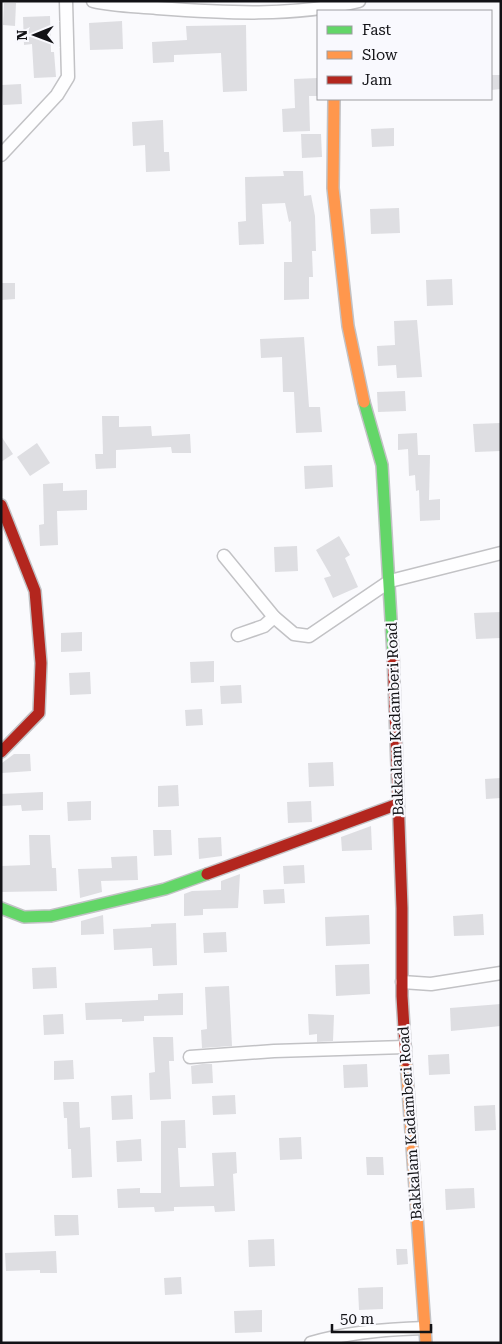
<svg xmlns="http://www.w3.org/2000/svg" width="502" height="1344" viewBox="0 0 502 1344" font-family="'Roboto Serif',serif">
<rect width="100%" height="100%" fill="#fafafd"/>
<g fill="#dedee2">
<path d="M4,3H16L15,26L3,25Z"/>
<path d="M50,16L51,52H54L56,77L34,78L32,44L24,45L23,17Z"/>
<path d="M122,21L123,49L90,50L89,23Z"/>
<path d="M246,25L247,91L223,92L221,53L174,55V62L153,63L152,42L187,40L186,26Z"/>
<path d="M491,75H501V89L491,90Z"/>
<path d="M318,78V96H309L310,131L283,132L282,109L295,108L294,79Z"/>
<path d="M21,84L22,104L3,105L2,85Z"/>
<path d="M163,120L164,152H169L170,171L146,172L145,145L133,146L132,122Z"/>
<path d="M394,128V146L372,147L371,129Z"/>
<path d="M301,134H321L322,157L302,158Z"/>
<path d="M283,171H303L304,196L311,195L315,216L316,251H312L313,277H309V299L284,300V262H292L291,221L289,222L285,203L262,204L264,244L239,245L238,222L246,221L245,177L284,176Z"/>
<path d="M399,208L400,233L371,234L370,209Z"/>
<path d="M452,279L453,305L427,306L426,280Z"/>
<path d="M1,283H15V299L1,300Z"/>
<path d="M417,320L422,377L397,378L396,365L378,366L377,346L395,345L394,321Z"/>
<path d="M304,337L309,407H320L322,432L296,433L294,392H283L282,357L261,358L260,339Z"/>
<path d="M405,391L406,411L378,412L377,392Z"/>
<path d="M102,416H119V427L151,426L152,436L190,434L191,453H172L171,447L116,450V468L96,469L95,454H103Z"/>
<path d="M501,423V451L475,452L473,424Z"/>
<path d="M417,433L418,455H430L429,500L440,499V520L420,521L419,490L416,491L415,475L409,476L408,449L398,450V434Z"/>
<path d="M1,436L13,454L1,462Z"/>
<path d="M37,443L50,463L30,476L17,457Z"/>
<path d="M332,465L333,487L305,489L304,466Z"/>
<path d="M63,483V491L87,490V510L57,511L58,545L40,546L39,525L44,524L43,484Z"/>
<path d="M339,536L350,555L345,558L358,587L333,598L324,578L331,576L316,550Z"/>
<path d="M297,546L298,571L275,572L274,547Z"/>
<path d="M501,612V638L476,639L474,613Z"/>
<path d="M82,632V651L61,652V633Z"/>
<path d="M214,661V682L191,683L190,662Z"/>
<path d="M90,672L91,694L70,695L69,673Z"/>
<path d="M241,685L242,703L221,704L220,686Z"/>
<path d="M202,709L203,725L186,726L185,710Z"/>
<path d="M14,754H30L31,771L2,773V763Z"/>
<path d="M333,762L334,786L309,787L308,763Z"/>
<path d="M501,778V798L486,799L485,779Z"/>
<path d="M178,785L179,806L158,807V786Z"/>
<path d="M43,792V810L22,811L21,805L1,806V794Z"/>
<path d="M91,801V820L68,821L67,802Z"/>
<path d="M311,801L312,822L288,823L287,802Z"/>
<path d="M371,826L372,850L342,851L341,837Z"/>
<path d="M153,830H171L172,855L154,856Z"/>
<path d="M29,835H50L52,868H56L57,891L1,892V866L30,865Z"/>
<path d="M221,837L222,856L199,859L198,838Z"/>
<path d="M137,856L138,880L101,881L102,892L80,898L78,869L112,868L111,857Z"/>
<path d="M304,865L305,883L284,884L283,866Z"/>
<path d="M240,874L238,908L203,909V915L184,916V894L192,891L221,890V881Z"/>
<path d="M284,889L285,903L264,904L263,890Z"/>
<path d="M483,914L484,935L454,936L453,916Z"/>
<path d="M103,915L104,934L81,935V921Z"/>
<path d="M369,915L370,944L326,946L325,917Z"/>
<path d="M176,923L177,965L153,966L152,948L114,950L113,929L151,927V924Z"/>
<path d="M226,932L227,952L204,953L203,933Z"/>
<path d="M369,964L370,994L336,996L335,965Z"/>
<path d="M56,967L57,988L33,989L32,968Z"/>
<path d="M229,986L232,1046L202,1048L201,1030L207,1029L205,987Z"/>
<path d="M183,993V1015L144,1016V1021L122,1022V1019L86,1020L85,1003L158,1000V994Z"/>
<path d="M501,1004V1026L451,1031L450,1008Z"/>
<path d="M63,1014L64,1034L44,1035L43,1015Z"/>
<path d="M308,1014L334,1015L333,1041L317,1042V1034L309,1035Z"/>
<path d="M153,1037H173L174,1061H169L171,1099L150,1100L149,1073L155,1072Z"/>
<path d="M449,1054L450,1074L429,1075L428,1055Z"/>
<path d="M73,1060L74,1079L54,1080V1061Z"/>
<path d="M202,1064H212L213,1083L192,1084L191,1066Z"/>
<path d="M367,1064L368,1087L344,1088L343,1065Z"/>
<path d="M132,1095L133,1119L112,1120L111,1096Z"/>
<path d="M235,1095L236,1114L213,1115L212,1096Z"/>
<path d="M63,1102H79L80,1128L90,1127L92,1177L72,1178L71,1149H68L67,1118H64Z"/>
<path d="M495,1105L496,1130L475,1131L474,1106Z"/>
<path d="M185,1120L186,1148H178L180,1187L214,1186L212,1153L236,1152L237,1173L233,1174L235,1211L215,1212L214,1206L174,1207V1211L155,1212L154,1207L118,1208L117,1189L140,1188V1193H161V1121Z"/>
<path d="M301,1137L302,1159L280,1160L279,1138Z"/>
<path d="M141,1139L142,1161L117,1162L116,1141Z"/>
<path d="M366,1157H383L384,1175H367Z"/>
<path d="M474,1188L475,1208L446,1210L445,1189Z"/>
<path d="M54,1215H78L79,1235L55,1236Z"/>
<path d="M274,1239L275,1266L249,1267L248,1240Z"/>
<path d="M396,1249H407L408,1264L397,1265Z"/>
<path d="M56,1251L57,1273H40V1270L6,1271L5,1253Z"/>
<path d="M181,1277L182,1294L165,1295L164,1278Z"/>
<path d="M383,1287V1309L359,1310L358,1288Z"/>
<path d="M262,1310V1332L235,1333L234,1311Z"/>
</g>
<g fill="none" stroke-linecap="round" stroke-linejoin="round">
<g stroke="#c2c2c5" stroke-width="15">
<g id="street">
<path d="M93,1C114,6 136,6 157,8C225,13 293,17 359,1"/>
<path d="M1,155L57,95L68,77L66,1"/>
<path d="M224,556L274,617L294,634L309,636L390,581L501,553"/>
<path d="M238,635L264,626L274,617"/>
<path d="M402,982L431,984L501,973"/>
<path d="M190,1057L274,1051L405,1047"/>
<path d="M311,1343C348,1332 386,1329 425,1328"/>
</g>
</g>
<g stroke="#c2c2c5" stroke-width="14">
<g id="fast">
<path d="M364,402L382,465L393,654"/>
<path d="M1,908L24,917L51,916L165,889L207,874"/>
</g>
</g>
<g stroke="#c2c2c5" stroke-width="14">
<g id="slow">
<path d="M334,99L333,188L348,326L364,402"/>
<path d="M406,1061L426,1343"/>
</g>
</g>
<g stroke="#c2c2c5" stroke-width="14">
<g id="jam">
<path d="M1,505L35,591L41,663L39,713L1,752"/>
<path d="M393,654L402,908V996L406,1061"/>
<path d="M207,874L398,804"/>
</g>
</g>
<use href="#street" stroke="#fefeff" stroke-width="12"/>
<use href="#fast" stroke="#63d668" stroke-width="11"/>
<use href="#slow" stroke="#ff974d" stroke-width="11"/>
<use href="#jam" stroke="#b3261e" stroke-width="11"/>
</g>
<g text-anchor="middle" stroke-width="4.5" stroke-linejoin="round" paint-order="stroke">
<g font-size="15" fill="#121216" stroke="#f9f9fe">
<text transform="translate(395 719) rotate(-92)" y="5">Bakkalam Kadamberi Road</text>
<text transform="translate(410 1123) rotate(-94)" y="5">Bakkalam Kadamberi Road</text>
</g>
</g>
<rect width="502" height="1344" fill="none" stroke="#121216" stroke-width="5"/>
<rect x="317" y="10" width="175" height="90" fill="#f9f9fe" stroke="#9d9da1"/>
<rect x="327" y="26" width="25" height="8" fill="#63d668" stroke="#9d9da1"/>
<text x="362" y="35" font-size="15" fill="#121216">Fast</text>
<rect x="327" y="51" width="25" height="8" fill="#ff974d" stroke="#9d9da1"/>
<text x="362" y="60" font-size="15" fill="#121216">Slow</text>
<rect x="327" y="76" width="25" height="8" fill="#b3261e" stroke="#9d9da1"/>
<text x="362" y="85" font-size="15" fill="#121216">Jam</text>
<g transform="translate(35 35) rotate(269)" stroke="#f9f9fe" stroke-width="4" paint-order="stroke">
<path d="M0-4L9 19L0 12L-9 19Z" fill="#121216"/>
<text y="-8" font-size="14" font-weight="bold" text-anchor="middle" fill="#121216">N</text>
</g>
<path d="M332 1324v8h99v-8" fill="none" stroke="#121216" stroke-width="2.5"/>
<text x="340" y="1324" font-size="15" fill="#121216" stroke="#f9f9fe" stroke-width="4" paint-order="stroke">50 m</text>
</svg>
